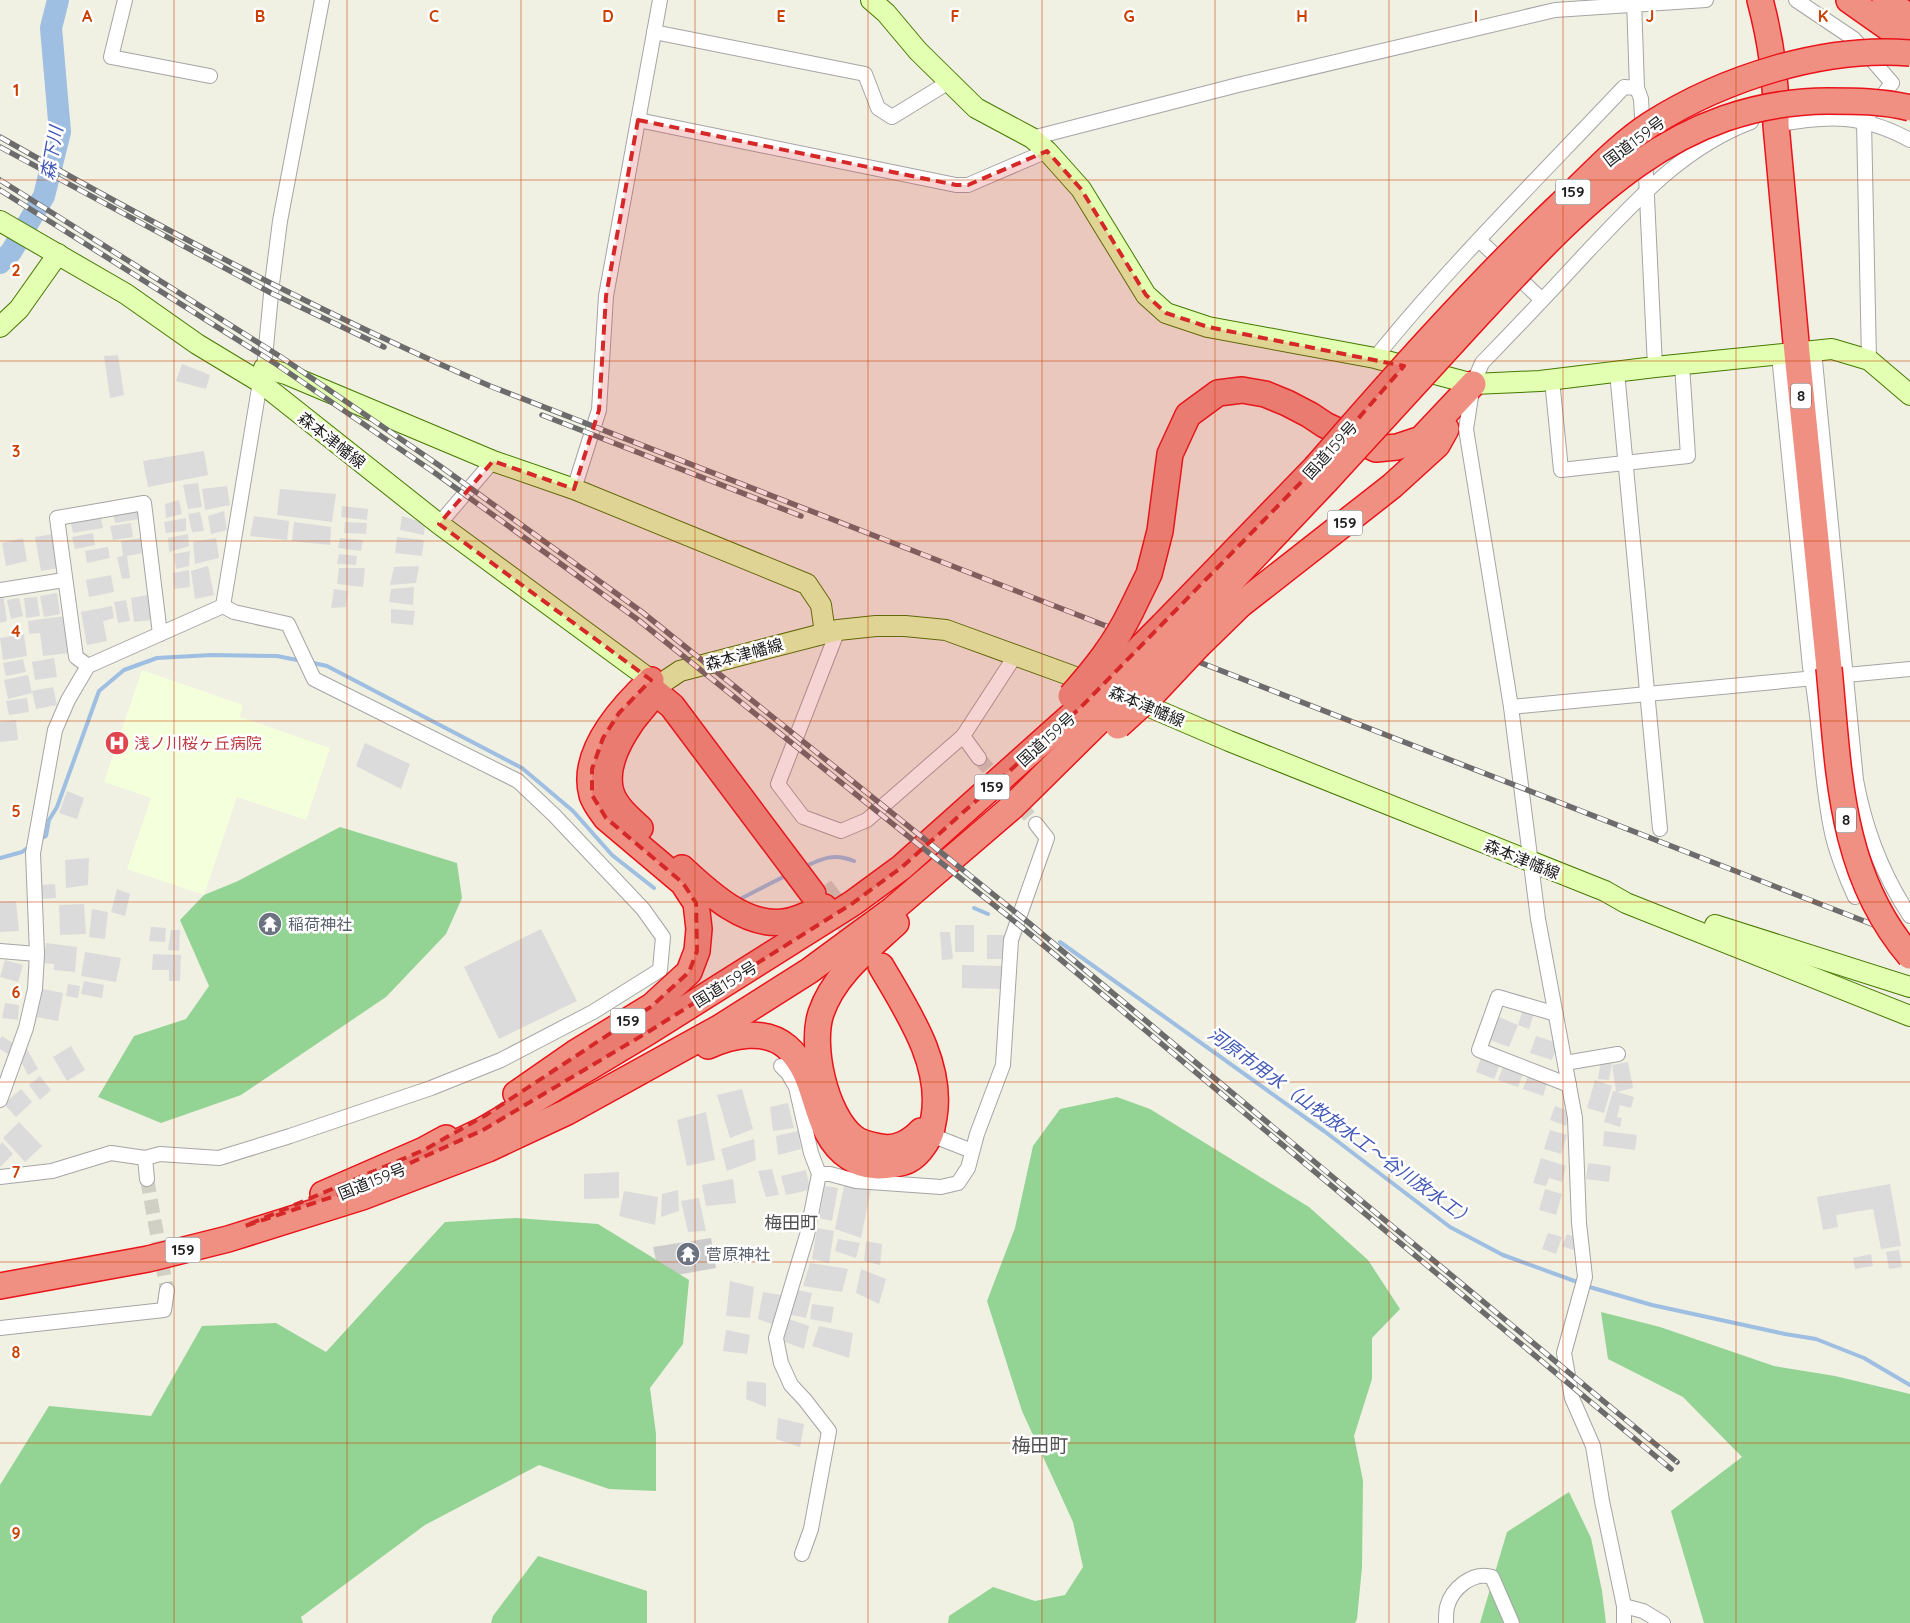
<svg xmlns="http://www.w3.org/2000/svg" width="1910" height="1623" viewBox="0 0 1910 1623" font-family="Quicksand,'Noto Sans JP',sans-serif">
<rect width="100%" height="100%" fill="#f0f0e3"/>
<g fill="#dcdbdb">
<path d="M118,355L124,395L110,398L104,356Z"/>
<path d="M182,364L210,375L206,389L176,381Z"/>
<path d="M204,451L208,475L148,487L143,461Z"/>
<path d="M198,483L202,507L188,509L183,485Z"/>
<path d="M227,486L230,505L205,510L202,489Z"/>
<path d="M280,489L336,494L332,522L277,515Z"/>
<path d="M179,500L182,514L166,518L165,504Z"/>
<path d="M342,506L368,509L367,520L341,517Z"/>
<path d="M138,508L140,519L115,523L113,512Z"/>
<path d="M224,511L227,530L211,534L208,516Z"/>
<path d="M200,512L204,531L192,532L188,514Z"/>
<path d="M100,514L103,528L73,533L70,519Z"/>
<path d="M254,516L289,521L287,540L250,536Z"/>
<path d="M402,516L425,523L424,535L400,530Z"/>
<path d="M186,518V531L166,533L164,522Z"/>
<path d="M294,522L331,527L330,545L292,541Z"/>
<path d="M345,522L367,523L366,534L344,533Z"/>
<path d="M131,523L133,537L113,540L110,526Z"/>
<path d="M93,533L95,545L75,549L72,537Z"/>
<path d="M53,534L58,568L41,571L35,537Z"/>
<path d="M188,534L189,546L169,552L168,538Z"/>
<path d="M397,537L424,540L422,556L395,553Z"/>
<path d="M23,538L27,561L6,566L2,543Z"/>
<path d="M141,538L143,553L127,556L130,578L122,579L117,557L123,556L121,541Z"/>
<path d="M216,538L219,558L195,564L193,542Z"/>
<path d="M340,538L363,540L361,551L338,548Z"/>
<path d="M108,547L110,558L87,563L85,551Z"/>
<path d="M190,551L189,566L176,569L174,554Z"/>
<path d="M339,554L357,556L356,565L337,564Z"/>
<path d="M208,566L214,595L195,599L191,571Z"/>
<path d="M419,566L416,583L390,585L394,567Z"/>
<path d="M339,568H365L363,587L337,584Z"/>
<path d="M189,570L190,587L174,589L173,573Z"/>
<path d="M111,575L114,592L89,597L86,580Z"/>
<path d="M414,587L413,605L389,602L391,589Z"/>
<path d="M334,589L348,591L346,607L331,608Z"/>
<path d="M57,593L60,614L44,617L40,596Z"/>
<path d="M0,594H3L7,621L0,623Z"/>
<path d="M148,595L151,620L134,622L131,598Z"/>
<path d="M37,597L40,616L26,618L24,598Z"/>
<path d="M19,598L23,616L11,619L7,600Z"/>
<path d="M126,600L130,621L118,623L114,602Z"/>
<path d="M112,606L114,618L103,621L107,641L87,645L81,612Z"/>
<path d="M391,609L415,611L413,625L391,623Z"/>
<path d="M65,616L70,653L43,656L40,633L29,634L28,621Z"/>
<path d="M24,634L27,656L3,660L0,638Z"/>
<path d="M54,658L57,677L35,680L32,662Z"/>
<path d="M23,659L26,672L6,676L3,663Z"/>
<path d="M28,675L32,693L8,699L4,680Z"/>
<path d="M53,687L57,705L36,709L32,691Z"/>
<path d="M27,698L29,712L9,715L6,701Z"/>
<path d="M16,720L18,740L0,742V722Z"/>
<path d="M365,743L410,764L401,789L356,766Z"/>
<path d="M67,791L84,798L77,819L59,813Z"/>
<path d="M89,858L88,885L66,888L65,860Z"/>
<path d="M55,884L56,898L41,899L40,885Z"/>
<path d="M117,889L130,894L125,916L111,912Z"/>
<path d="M16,901L19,931L0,932V902Z"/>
<path d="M84,904L86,934L60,935L59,905Z"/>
<path d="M92,909L108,912L105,939L89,937Z"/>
<rect x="955" y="925" width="19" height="27"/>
<path d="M151,927L166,928L165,942L149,941Z"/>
<path d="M541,929L577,1001L499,1039L464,967Z"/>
<path d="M171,930H180L179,951L168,950Z"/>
<path d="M940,932H950L953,959L942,960Z"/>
<rect x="987" y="935" width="18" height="24"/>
<path d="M46,943L77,947L75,972L54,970V964L43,963Z"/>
<path d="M85,952L121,958L116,982L81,976Z"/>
<path d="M153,954L181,955L180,981H169V970H152Z"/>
<path d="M5,960L23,965L18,982L0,977Z"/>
<path d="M962,965L1002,966L1001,989L962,988Z"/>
<path d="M84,981L104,985L102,998L81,994Z"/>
<path d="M68,984L80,986L78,998L66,996Z"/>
<path d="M43,989L63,993L58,1021L37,1017Z"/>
<path d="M5,1003L19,1005L18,1020L2,1018Z"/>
<path d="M1523,1009L1534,1013L1529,1029L1518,1025L1509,1047L1490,1040L1499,1017L1518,1025Z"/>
<path d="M2,1036L16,1045L9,1055L0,1049V1039Z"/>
<path d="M1536,1036L1558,1043L1552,1060L1530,1053Z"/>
<path d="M71,1046L85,1070L67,1081L53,1057Z"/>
<path d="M26,1047L38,1069L28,1075L16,1052Z"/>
<path d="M1482,1055L1501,1062L1494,1079L1476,1072Z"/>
<path d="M1601,1060L1612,1062L1609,1080L1598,1079Z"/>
<path d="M1628,1062L1633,1088L1617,1092L1634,1097L1631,1108L1620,1105L1617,1117L1622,1118L1620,1127L1604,1122L1613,1091H1616L1612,1065Z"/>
<path d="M1504,1064L1524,1071L1518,1087L1498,1080Z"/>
<path d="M1529,1073L1548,1080L1543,1096L1523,1089Z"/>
<path d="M40,1076L51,1090L40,1100L29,1085Z"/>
<path d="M1595,1080L1612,1086L1604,1113L1587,1108Z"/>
<path d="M21,1089L32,1102L16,1117L4,1104Z"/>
<path d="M742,1089L753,1129L730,1138L717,1095Z"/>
<path d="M788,1103L794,1128L773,1131L770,1107Z"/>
<path d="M1555,1106L1571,1112L1566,1126L1550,1120Z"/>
<path d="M706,1112L715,1160L687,1166L677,1120Z"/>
<path d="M19,1122L42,1146L25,1162L3,1138Z"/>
<path d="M1550,1130L1567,1135L1561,1154L1544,1149Z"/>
<path d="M798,1131L801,1149L778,1155L776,1136Z"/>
<path d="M1604,1131L1637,1135L1635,1150L1603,1146Z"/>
<path d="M754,1139L756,1160L727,1171L721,1149Z"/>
<path d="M2,1142L13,1154L0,1167V1145Z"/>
<path d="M1541,1158L1566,1166L1562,1182L1549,1178L1546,1186L1533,1183Z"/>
<path d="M1588,1163L1611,1166L1609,1182L1586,1179Z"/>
<path d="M772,1169L779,1195L766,1197L758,1171Z"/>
<path d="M806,1170L810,1190L786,1195L781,1176Z"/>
<path d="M619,1172V1198L584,1199V1174Z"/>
<path d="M733,1179L736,1203L706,1206L702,1185Z"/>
<path d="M845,1182L871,1189L861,1238L835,1229Z"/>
<path d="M1890,1184L1901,1246L1881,1249L1873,1209L1836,1215L1838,1227L1823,1230L1817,1197Z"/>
<path d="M825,1186L838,1188L832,1221L819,1218Z"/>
<path d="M1545,1189L1562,1194L1556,1215L1539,1210Z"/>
<path d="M678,1190L679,1211L661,1217L662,1194Z"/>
<path d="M624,1191L658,1197L655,1225L619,1216Z"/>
<path d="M699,1198L706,1231L688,1232L681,1201Z"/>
<path d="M817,1228L834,1231L829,1263L812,1259Z"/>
<path d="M1548,1233L1562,1237L1556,1254L1542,1249Z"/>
<path d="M1567,1234L1577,1238L1573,1250L1562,1246Z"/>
<path d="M838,1239L860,1243L856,1258L835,1251Z"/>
<path d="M866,1241L882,1244L880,1265L864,1261Z"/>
<path d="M1899,1250L1902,1267L1889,1269L1886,1252Z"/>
<path d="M1871,1254L1873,1266L1855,1269L1853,1258Z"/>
<path d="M810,1263L848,1269L842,1292L803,1286Z"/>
<path d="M861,1269L886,1279L879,1304L856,1293Z"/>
<path d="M730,1281L754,1287L750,1318L726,1316Z"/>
<path d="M797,1290L812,1293L806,1318L788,1314Z"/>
<path d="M763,1292L781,1295L774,1325L758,1319Z"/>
<path d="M812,1304L834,1307L831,1323L810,1319Z"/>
<path d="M786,1318L809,1326L804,1349L780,1340Z"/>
<path d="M819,1326L853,1333L849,1358L812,1346Z"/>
<path d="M726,1330L750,1335L747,1354L723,1351Z"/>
<path d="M747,1381L766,1383V1407L746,1399Z"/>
<path d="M778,1418L804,1424L800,1447L776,1439Z"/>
</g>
<path fill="#f4ffdc" d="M142,670L243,705L240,717L330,748L306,820L237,797L204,895L127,869L151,798L104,782Z"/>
<path fill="#ccc" d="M711,1238L716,1268L660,1278L653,1247Z"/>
<g fill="#93d394">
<path d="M340,827L457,863L462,898L446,934L386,997L241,1095L161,1123L98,1097L134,1036L186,1019L209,986L180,920L204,895L238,881Z"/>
<path d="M1117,1097L1150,1109L1309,1207L1368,1260L1400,1309L1372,1338V1379L1354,1436L1363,1481L1362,1567L1357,1619L1355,1623H948L949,1616L993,1587L1035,1601L1065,1595L1083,1567L1073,1522L1022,1411L987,1301L1015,1228L1033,1146L1060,1109Z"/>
<path d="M516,1218L598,1224L689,1280L683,1344L650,1388L656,1434V1491L609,1489L539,1465L425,1525L301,1617L303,1623H0V1485L49,1406L151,1416L202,1326L276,1323L326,1352L445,1222Z"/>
<path d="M1601,1312L1660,1327L1774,1366L1835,1376L1910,1394V1623H1704L1671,1511L1742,1457L1683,1397L1608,1359Z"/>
<path d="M1569,1492L1591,1538L1602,1591L1606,1623H1480L1507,1532Z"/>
<path d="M538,1556L647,1591V1623H491L493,1616Z"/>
</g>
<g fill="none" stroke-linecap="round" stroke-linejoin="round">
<g stroke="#9ebee2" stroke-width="4">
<path d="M309,662L327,666L522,768L573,811L612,855L654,888"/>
<path d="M40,839L46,836L49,820L57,807L99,691L124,670L157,658L211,655L277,656L302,661"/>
<path d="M0,858L22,852L30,846"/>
<path d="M804,867C823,858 834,853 854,861"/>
<path d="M742,898L789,874"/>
<path d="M974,908L988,914"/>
<path d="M1060,942L1324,1131L1450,1227L1503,1255L1580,1283"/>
<path d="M1586,1286L1652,1305L1785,1334L1816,1339L1864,1358L1910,1385"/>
</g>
<path stroke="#9ebee2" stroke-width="22" d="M0,263L11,252L44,196L60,132L51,28L58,0"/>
<g stroke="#d0d0c5" stroke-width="14" stroke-dasharray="14 7" stroke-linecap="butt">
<path d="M979,758L1036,824"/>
<path d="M147,1179L167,1290"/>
</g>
<path stroke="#d0d0c5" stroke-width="25" stroke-dasharray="25 12" stroke-linecap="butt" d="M821,888L870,952"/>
<g stroke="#a5a5a5" stroke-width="16">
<g id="street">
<path d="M125,0L111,57L210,76"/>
<path d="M1634,0L1637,88L1641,99L1643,134"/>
<path d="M1796,0L1854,39L1892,83L1864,121L1869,360"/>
<path d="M654,32L865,74L878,108L892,117L949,82"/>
<path d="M638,120L956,185H968L1047,151"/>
<path d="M1776,125C1828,115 1862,114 1910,140"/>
<path d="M1032,138L1238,85L1555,10L1706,0"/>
<path d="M1645,155L1655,367"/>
<path d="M1479,240L1542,300"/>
<path d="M1814,351L1856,780C1865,829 1882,874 1910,916"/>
<path d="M1779,355L1810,667C1821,722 1820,778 1832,833C1837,855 1846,877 1855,897"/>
<path d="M1375,358C1452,263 1540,176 1624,87L1637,88"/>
<path d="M1617,372L1660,829"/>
<path d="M1552,380L1561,470L1688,456L1682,365"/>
<path d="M574,489L599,410L606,296L660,0"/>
<path d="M439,524L493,461"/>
<path d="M0,590L64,580"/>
<path d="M223,606L260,382L264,368L272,284L280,221L322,0"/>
<path d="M838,630L778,784L803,817L841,831L867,820L963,736L1015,656"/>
<path d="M88,666L76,657L57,518L144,503L160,634"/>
<path d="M1511,707L1910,669"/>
<path d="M963,736L979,758"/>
<path d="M0,951L37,954"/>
<path d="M1556,1014L1498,997L1479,1050L1569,1085"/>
<path d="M1565,1063L1618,1054"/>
<path d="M781,1066L788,1073L796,1087L811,1153L819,1174L807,1235L776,1338L781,1363L791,1385L805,1400L829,1431L811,1529L802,1554"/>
<path d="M0,1100L26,1028L35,989L37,954L33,853L55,730L68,700L88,666L223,606"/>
<path d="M926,1133L972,1151"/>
<path d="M819,1174H830L856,1181L941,1187L958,1183L968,1168L977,1134L1003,1065L1011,940L1047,838L1036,824"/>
<path d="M0,1177L52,1171L111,1153L145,1158"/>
<path d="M147,1179L145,1158L160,1154L219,1158L290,1136L431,1088L501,1060L593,1012L660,970L663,937L643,909L554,815L518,781L314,679L288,624L234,612L223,606"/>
<path d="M0,1328L164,1310L167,1290"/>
<path d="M1624,1606L1643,1611L1663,1623"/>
<path d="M1446,1623C1446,1618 1446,1612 1447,1607C1452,1588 1473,1571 1492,1577L1512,1623"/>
<path d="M1624,1623V1606L1602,1501L1593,1446L1572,1398L1564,1353L1585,1277L1579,1223L1575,1118L1538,919L1511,707L1466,429L1473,384L1482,363C1517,327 1552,290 1586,253C1636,201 1682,148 1751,122"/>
</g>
</g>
<g stroke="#467900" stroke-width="22">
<g id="secondary">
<path d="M871,0L886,13L918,51L976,108L1032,138L1047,151L1081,189L1146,295L1166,313L1208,327L1375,358L1473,384L1540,381L1655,367L1832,349L1869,360L1910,395"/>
<path d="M0,221L126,294L197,344L260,382L439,524L651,680L662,683"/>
<path d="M0,327L19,309L58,254"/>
<path d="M264,368L286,374L493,461L574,489L807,584L821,605L825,633"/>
<path d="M655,692L662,683L680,671L838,630L876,626H905L946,630L1097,685"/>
<path d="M1131,699L1229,741L1605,891L1626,903L1910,1016"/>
<path d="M1715,925L1910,987"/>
</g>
</g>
<g stroke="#eb1319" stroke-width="28">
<g id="highway">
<path d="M1760,0C1771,41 1777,82 1776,125L1797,353L1829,668"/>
<path d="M1849,0L1910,43"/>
<path d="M1885,0L1910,17"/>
<path d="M1131,611L1149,574L1160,531L1170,454L1188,415L1218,393L1242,390L1265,394L1287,403L1310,415L1325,425L1376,449L1397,447L1421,439L1473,384"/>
<path d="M1163,625L1316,467"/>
<path d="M1180,635L1326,481"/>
<path d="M1199,645L1240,605L1392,486L1437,445L1446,429"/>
<path d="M640,828C629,818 615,806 611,792C604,768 618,742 631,723C639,712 648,703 655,692L672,706L813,894"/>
<path d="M682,868C709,893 745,927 784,922C799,920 811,913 824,907"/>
<path d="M896,923C867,950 834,975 821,1013C810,1046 825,1114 853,1137C861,1144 871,1145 881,1147C896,1150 911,1142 921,1131"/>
<path d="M708,1046C732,1035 765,1028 787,1047C821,1076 811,1132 849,1157C867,1169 884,1167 904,1162C913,1159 921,1150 926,1142C932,1134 932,1127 934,1117C943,1063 907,1011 881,966"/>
<path d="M516,1094L575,1053L652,1006L689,972L697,951L699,929L696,903L683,883L606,818C601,811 595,804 592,795C580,752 623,706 651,680"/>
<path d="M433,1154L483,1130L538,1098L648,1032L853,903L902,867L1081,707"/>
<path d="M323,1194L424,1150L446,1138"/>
<path d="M0,1286L148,1259L228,1239L362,1197L488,1149L567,1112L719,1028L809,971L892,910L1012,807L1102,718"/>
</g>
</g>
<use href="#street" stroke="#fff" stroke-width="14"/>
<use href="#secondary" stroke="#e3ffb1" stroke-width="20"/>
<use href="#highway" stroke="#ef9082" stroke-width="25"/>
<g stroke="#6c6c6c" stroke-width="5.5">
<g id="rail">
<path d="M0,137C159,227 322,314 490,386L1910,939"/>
<path d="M0,147L271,293L384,347"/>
<path d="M0,180L281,357L440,466L642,612L1029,923L1340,1183L1677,1462"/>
<path d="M0,190L276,364L435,473L637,619L1024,929L1671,1469"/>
<path d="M542,415L801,516"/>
</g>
</g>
<use href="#rail" stroke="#fff" stroke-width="4" stroke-dasharray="11" stroke-linecap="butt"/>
<g stroke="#eb1319" stroke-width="28" stroke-linecap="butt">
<g id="highway-bridge">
<path d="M1316,467C1394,377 1472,289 1558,207C1587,180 1618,145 1651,124C1724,78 1823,46 1910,53"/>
<path d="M1326,481C1377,425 1428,370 1479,314C1578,208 1671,102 1828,101C1855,101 1883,101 1910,108"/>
<path d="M1829,668C1839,771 1839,873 1910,956"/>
<path d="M1071,696C1095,669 1115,644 1131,611"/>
<path d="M1081,707L1163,625"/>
<path d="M1102,718L1180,635"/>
<path d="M1118,726L1152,695L1199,645"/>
</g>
</g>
<use href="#highway-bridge" stroke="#ef9082" stroke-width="25"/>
</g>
<path fill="#d62828" fill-opacity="0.2" stroke="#d62828" stroke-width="4" stroke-dasharray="10 6" stroke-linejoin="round" d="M638,120L956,185H968L1047,151L1081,189L1146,295L1166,313L1208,327L1404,366L1316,467L1081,707L902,867L853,903L648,1032L483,1130L344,1193L245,1226L424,1150L486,1115L652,1006L689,972L697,951L696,903L683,883L606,818L592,795V769L603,738L619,713L651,680L439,524L493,461L574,489L599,410L606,296Z"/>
<path fill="none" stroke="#cb3f00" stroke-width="1" stroke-opacity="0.55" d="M174,0V1623M347,0V1623M521,0V1623M695,0V1623M868,0V1623M1042,0V1623M1215,0V1623M1389,0V1623M1563,0V1623M1736,0V1623M0,180H1910M0,361H1910M0,541H1910M0,721H1910M0,902H1910M0,1082H1910M0,1262H1910M0,1443H1910"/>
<defs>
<g id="hospital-disc" transform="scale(1.25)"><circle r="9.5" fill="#e0444e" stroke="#fff"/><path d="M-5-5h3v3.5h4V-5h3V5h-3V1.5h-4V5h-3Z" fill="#fff"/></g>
<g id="temple-disc" transform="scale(1.25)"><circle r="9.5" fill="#6b7280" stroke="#fff"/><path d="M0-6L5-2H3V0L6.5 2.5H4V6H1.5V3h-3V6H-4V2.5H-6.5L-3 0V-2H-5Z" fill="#fff"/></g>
</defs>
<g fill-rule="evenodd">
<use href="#hospital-disc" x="117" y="743"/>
<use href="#temple-disc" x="270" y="924"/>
<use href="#temple-disc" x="688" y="1254"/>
</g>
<g text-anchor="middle" stroke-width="5" stroke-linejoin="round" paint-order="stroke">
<g fill="#fff" stroke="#626262" stroke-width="1">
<rect x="1555.5" y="179.5" width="35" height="25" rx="4"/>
<rect x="1791" y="383.5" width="20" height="25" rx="4"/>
<rect x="1327.5" y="510.5" width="35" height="25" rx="4"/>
<rect x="974.5" y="774.5" width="35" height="25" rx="4"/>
<rect x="1836" y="807.5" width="20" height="25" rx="4"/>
<rect x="610.5" y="1008.5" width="35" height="25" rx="4"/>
<rect x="165.5" y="1237.5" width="35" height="25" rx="4"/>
</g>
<g font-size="15" font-weight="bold" fill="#1e1e1e">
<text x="1573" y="197">159</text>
<text x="1801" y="401">8</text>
<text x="1345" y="528">159</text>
<text x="992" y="792">159</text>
<text x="1846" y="825">8</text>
<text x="628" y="1026">159</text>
<text x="183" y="1255">159</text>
</g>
<g font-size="16" fill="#1e1e1e" stroke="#fff">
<text transform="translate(1634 141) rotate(-37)" y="6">国道159号</text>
<text transform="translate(332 440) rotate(38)" y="6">森本津幡線</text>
<text transform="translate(1330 450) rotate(-48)" y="6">国道159号</text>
<text transform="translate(744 654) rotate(-15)" y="6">森本津幡線</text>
<text transform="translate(1147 706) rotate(23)" y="6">森本津幡線</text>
<text transform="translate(1046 739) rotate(-42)" y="6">国道159号</text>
<text transform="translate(1522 859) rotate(22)" y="6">森本津幡線</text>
<text transform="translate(725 984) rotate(-32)" y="6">国道159号</text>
<text transform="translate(372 1181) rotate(-22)" y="6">国道159号</text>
</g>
<g font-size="16" fill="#be3a42" stroke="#fff" text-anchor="start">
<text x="134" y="749">浅ノ川桜ヶ丘病院</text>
</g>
<g font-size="16" fill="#5b616d" stroke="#fff" text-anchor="start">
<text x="288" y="930">稲荷神社</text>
<text x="706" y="1260">菅原神社</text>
</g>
<g font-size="18" font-style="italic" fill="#4157b7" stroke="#fff">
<text transform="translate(52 153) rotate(-80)" y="6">森下川</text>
<text transform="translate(1341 1127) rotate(36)" y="6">河原市用水（山牧放水工～谷川放水工）</text>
</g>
<g font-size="18" fill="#515151" stroke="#fff">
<text x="791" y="1229">梅田町</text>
</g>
<g font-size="19" fill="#515151" stroke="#fff">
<text x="1040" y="1452">梅田町</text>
</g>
</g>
<g font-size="16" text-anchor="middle" font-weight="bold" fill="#cb3f00" stroke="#fff" stroke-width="5" stroke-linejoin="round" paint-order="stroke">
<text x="87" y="22">A</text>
<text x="260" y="22">B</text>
<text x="434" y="22">C</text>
<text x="608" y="22">D</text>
<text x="781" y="22">E</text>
<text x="955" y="22">F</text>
<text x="1129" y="22">G</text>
<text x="1302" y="22">H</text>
<text x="1476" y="22">I</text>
<text x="1650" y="22">J</text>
<text x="1823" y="22">K</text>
<text x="16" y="96">1</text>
<text x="16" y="276">2</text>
<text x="16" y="457">3</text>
<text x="16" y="637">4</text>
<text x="16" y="817">5</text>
<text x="16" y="998">6</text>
<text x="16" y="1178">7</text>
<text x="16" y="1358">8</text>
<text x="16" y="1539">9</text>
</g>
</svg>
